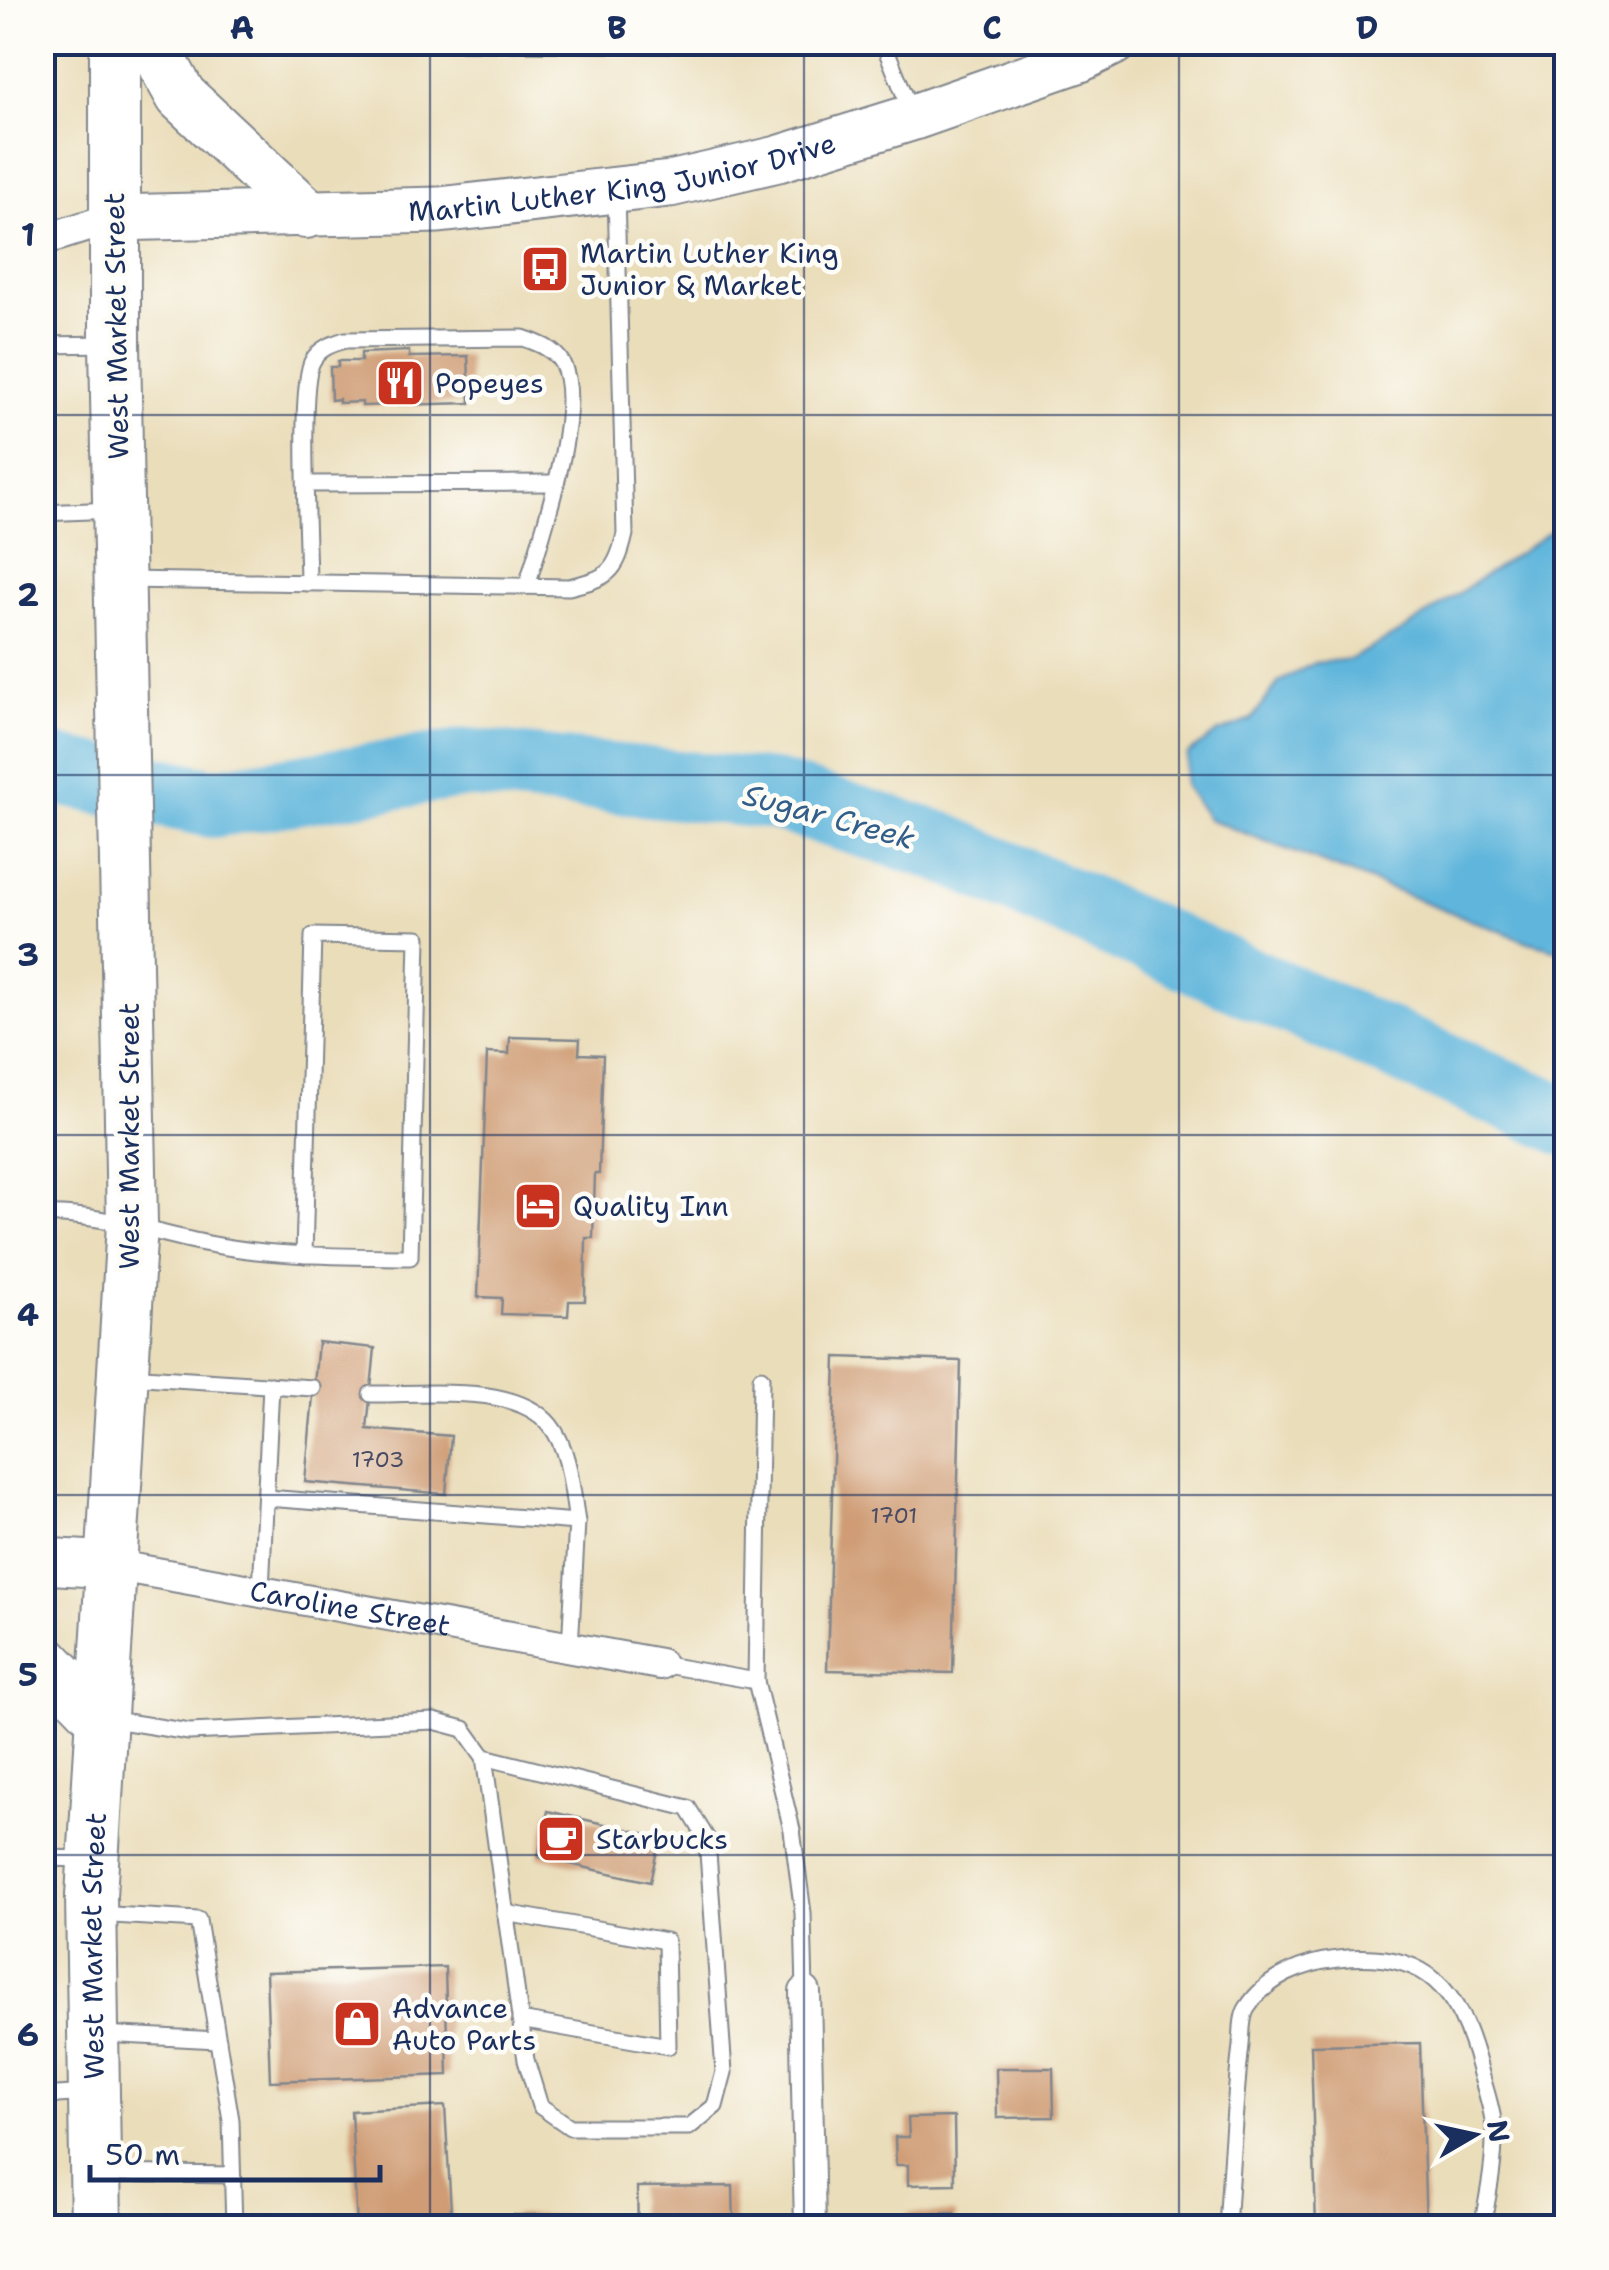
<svg xmlns="http://www.w3.org/2000/svg" width="1609" height="2270" viewBox="0 0 1609 2270" font-family="'Shantell Sans',sans-serif">
<rect width="100%" height="100%" fill="#fdfcf7"/>
<filter id="ink" filterUnits="userSpaceOnUse"><feTurbulence type="fractalNoise" baseFrequency=".01" numOctaves="2"/><feDisplacementMap in="SourceGraphic" scale="20" xChannelSelector="R" yChannelSelector="G"/><feConvolveMatrix kernelMatrix="1 2 1 2 8 2 1 2 1" color-interpolation-filters="sRGB"/></filter>
<filter id="wash" filterUnits="userSpaceOnUse"><feTurbulence type="fractalNoise" baseFrequency=".0048" numOctaves="4" result="noise"/><feDisplacementMap in="SourceGraphic" scale="40" xChannelSelector="R" yChannelSelector="G"/><feGaussianBlur stdDeviation="2.25" result="paint"/><feColorMatrix in="noise" values="0 0 0 0 0 0 0 0 0 0 0 0 0 0 0 0 0 1.4 0 .05"/><feComposite in="paint" operator="in"/></filter>
<g filter="url(#wash)">
<rect width="100%" height="100%" fill="#eaddba"/>
<path fill="#5eb5db" stroke="#3c729c" stroke-width="2.5" d="M1566,521V952L1529,942L1208,819L1184,785L1188,754L1217,733L1251,720L1279,682L1314,663L1351,659L1407,628Z"/>
<g fill="none" stroke-linecap="round" stroke-linejoin="round">
<path stroke="#5eb5db" stroke-width="70" d="M42,767L212,803L468,763L774,795L939,846L1566,1121"/>
</g>
<g id="blocks">
<g fill="#cf9c74">
<path d="M409,351V357L468,356L470,403L362,406V402L339,403V399L331,400L330,367H338V361H361V353Z"/>
<path d="M510,1037L580,1039L579,1054L603,1055L599,1174H595L593,1238H586L585,1301H569L568,1316L501,1314L502,1298L478,1297L487,1053L509,1054Z"/>
<path d="M318,1342L375,1348L367,1429L451,1436L446,1494L305,1482Z"/>
<path d="M836,1357L961,1361L953,1673L827,1670Z"/>
<path d="M548,1811L660,1837L650,1882L538,1857Z"/>
<path d="M445,1967L448,2075L270,2081L266,1972Z"/>
<path d="M1420,2043L1426,2228H1316L1311,2045Z"/>
<path d="M996,2068H1053L1054,2117L997,2118Z"/>
<path d="M445,2106L452,2228H357L351,2111Z"/>
<path d="M954,2117L955,2184L908,2185V2165H896L895,2137H909L908,2118Z"/>
<path d="M733,2186L734,2228H638L637,2187Z"/>
<path d="M955,2213V2228H907V2214Z"/>
<rect x="514" y="2215" width="83" height="13"/>
</g>
</g>
</g>
<g filter="url(#ink)">
<use href="#blocks" fill-opacity="0" stroke="#82868c" stroke-width="2.5"/>
<g fill="none" stroke-linecap="round" stroke-linejoin="round">
<g stroke="#82868c" stroke-width="19">
<g id="lane">
<path d="M435,42L664,45L675,42"/>
<path d="M883,42L912,113"/>
<path d="M42,345L111,344"/>
<path d="M307,484L555,483"/>
<path d="M42,513L113,510"/>
<path d="M124,580L569,587C607,578 616,574 625,534L616,194"/>
<path d="M308,583C308,546 298,382 313,360C320,348 332,344 345,340L523,338C538,343 554,349 562,363C586,408 541,536 527,586"/>
<path d="M42,1215C101,1213 153,1233 209,1244C275,1257 343,1256 410,1257L418,938L313,936L304,1255"/>
<path d="M128,1376L313,1388"/>
<path d="M371,1394C422,1395 515,1382 550,1425C570,1449 572,1492 577,1522"/>
<path d="M267,1498L577,1522L570,1647"/>
<path d="M261,1590L271,1385"/>
<path d="M660,1664L756,1681L792,1830L803,1913L805,1992"/>
<path d="M756,1681L761,1378"/>
<path d="M108,1719L189,1732L434,1721L464,1729L484,1757L526,2060L540,2106L570,2127H689L715,2106L724,2072L707,1839L688,1808L484,1757"/>
<path d="M42,1858L88,1859"/>
<path d="M505,1913L666,1941L668,2046L520,2020"/>
<path d="M96,1914L198,1920L231,2120L234,2228"/>
<path d="M102,2034L218,2040"/>
<path d="M42,2096L88,2093"/>
<path d="M101,2173L232,2175"/>
<path d="M1227,2228C1231,2167 1234,2106 1241,2045C1242,2034 1241,2017 1247,2008C1267,1977 1303,1963 1338,1959C1428,1949 1459,1989 1480,2070C1485,2089 1493,2110 1494,2129C1495,2163 1488,2195 1482,2228"/>
</g>
</g>
<g stroke="#82868c" stroke-width="34">
<g id="street">
<path d="M42,235L56,236L113,218"/>
<path id="s1" d="M112,1565L660,1664"/>
<path d="M805,1992L810,2228"/>
</g>
</g>
<g stroke="#82868c" stroke-width="49">
<g id="secondary">
<path id="s2" d="M113,218L439,210L670,184L778,159L914,117L1080,59L1114,42"/>
<path d="M42,1561L112,1565"/>
</g>
</g>
<g stroke="#82868c" stroke-width="54">
<g id="primary">
<path d="M151,42L181,96L306,213"/>
<path d="M42,1657L101,1718"/>
<path id="s3" d="M96,2228L91,1896L132,1224L115,344V42"/>
</g>
</g>
<use href="#lane" stroke="#fff" stroke-width="15"/>
<use href="#street" stroke="#fff" stroke-width="30"/>
<use href="#secondary" stroke="#fff" stroke-width="45"/>
<use href="#primary" stroke="#fff" stroke-width="50"/>
</g>
</g>
<path fill="none" stroke="#1b2f5e" stroke-width="2.5" stroke-opacity="0.55" d="M430,42V2228M804,42V2228M1179,42V2228M42,415H1566M42,775H1566M42,1135H1566M42,1495H1566M42,1855H1566"/>
<defs>
<g id="bus-square" transform="scale(2.5)"><rect x="-9" y="-9" width="18" height="18" rx="4" fill="#c8321e" stroke="#fdfcf7"/><path d="M-5-6H5V4H4V6H2V4H-2V6H-4V4H-5ZM-3.5-4V0h7V-4ZM-3.5 1.2v1.5H-2V1.2ZM2 1.2v1.5H3.5V1.2Z" fill="#fff"/></g>
<g id="restaurant-square" transform="scale(2.5)"><rect x="-9" y="-9" width="18" height="18" rx="4" fill="#c8321e" stroke="#fdfcf7"/><path d="M-5-6h1v4h1v-4h1v4h1v-4h1v5L-1.5 .5V6h-2V.5L-5-1ZM5-6V6H3V1.5H1.5Q1.5-4 5-6Z" fill="#fff"/></g>
<g id="hotel-square" transform="scale(2.5)"><rect x="-9" y="-9" width="18" height="18" rx="4" fill="#c8321e" stroke="#fdfcf7"/><path d="M-6-4.5h1.5V1H6V5H4.5V3h-9V5H-6ZM-4 0a1.8 1.8 0 1 1 3.6 0ZM.5 0V-2.5h3Q6-2.5 6 0Z" fill="#fff"/></g>
<g id="cafe-square" transform="scale(2.5)"><rect x="-9" y="-9" width="18" height="18" rx="4" fill="#c8321e" stroke="#fdfcf7"/><path d="M-5.5-4.5H6V0H3Q3 3.5 0 3.5H-2.5Q-5.5 3.5-5.5 0ZM3-3.2v2h1.7v-2ZM-6 4.5H4V6H-6Z" fill="#fff"/></g>
<g id="shop-square" transform="scale(2.5)"><rect x="-9" y="-9" width="18" height="18" rx="4" fill="#c8321e" stroke="#fdfcf7"/><path d="M-5-2.5h2.3a2.7 3.5 0 0 1 5.4 0H5L5.5 6h-11ZM-1.5-2.5h3a1.5 2.3 0 0 0-3 0Z" fill="#fff"/></g>
</defs>
<g fill-rule="evenodd">
<use href="#bus-square" x="545" y="269"/>
<use href="#restaurant-square" x="400" y="383"/>
<use href="#hotel-square" x="538" y="1206"/>
<use href="#cafe-square" x="561" y="1839"/>
<use href="#shop-square" x="357" y="2024"/>
</g>
<g text-anchor="middle" stroke-width="9" stroke-linejoin="round" paint-order="stroke">
<g font-size="22" fill="#484a64">
<text x="378" y="1467">1703</text>
<text x="894" y="1523">1701</text>
</g>
<g font-size="28" fill="#1b2f5e" stroke="#fdfcf7">
<text dy="10" stroke="none"><textPath href="#s2" startOffset="512">Martin Luther King Junior Drive</textPath></text>
<text transform="translate(116 326) rotate(-91)" y="10">West Market Street</text>
<text transform="translate(129 1136) rotate(-90)" y="10">West Market Street</text>
<text dy="10" stroke="none"><textPath href="#s1" startOffset="242">Caroline Street</textPath></text>
<text dy="10" stroke="none"><textPath href="#s3" startOffset="282">West Market Street</textPath></text>
</g>
<g font-size="28" fill="#1b2f5e" stroke="#fdfcf7" text-anchor="start">
<text x="580" y="263">Martin Luther King<tspan x="580" dy="32">Junior &amp; Market</tspan></text>
<text x="435" y="393">Popeyes</text>
<text x="573" y="1216">Quality Inn</text>
<text x="596" y="1849">Starbucks</text>
<text x="392" y="2018">Advance<tspan x="392" dy="32">Auto Parts</tspan></text>
</g>
<g font-size="30" font-style="italic" fill="#325e8a" stroke="#fdfcf7">
<text transform="translate(829 817) rotate(15)" y="10">Sugar Creek</text>
</g>
</g>
<rect width="1609" height="2270" fill="none" stroke="#fdfcf7" stroke-width="110"/>
<g transform="translate(1474 2135) rotate(81)" stroke="#fdfcf7" stroke-width="8" paint-order="stroke">
<path d="M0-8L18 38L0 25L-18 38Z" fill="#1b2f5e"/>
<text y="-15" font-size="28" font-weight="bold" text-anchor="middle" fill="#1b2f5e">N</text>
</g>
<path d="M90 2165v15h290v-15" fill="none" stroke="#1b2f5e" stroke-width="5"/>
<text x="105" y="2165" font-size="30" fill="#1b2f5e" stroke="#fdfcf7" stroke-width="8" paint-order="stroke">50 m</text>
<rect x="55" y="55" width="1499" height="2160" fill="none" stroke="#1b2f5e" stroke-width="4"/>
<g font-size="32" text-anchor="middle" font-weight="bold" fill="#1b2f5e">
<text x="242" y="39">A</text>
<text x="617" y="39">B</text>
<text x="992" y="39">C</text>
<text x="1367" y="39">D</text>
<text x="28" y="246">1</text>
<text x="28" y="606">2</text>
<text x="28" y="966">3</text>
<text x="28" y="1326">4</text>
<text x="28" y="1686">5</text>
<text x="28" y="2046">6</text>
</g>
</svg>
